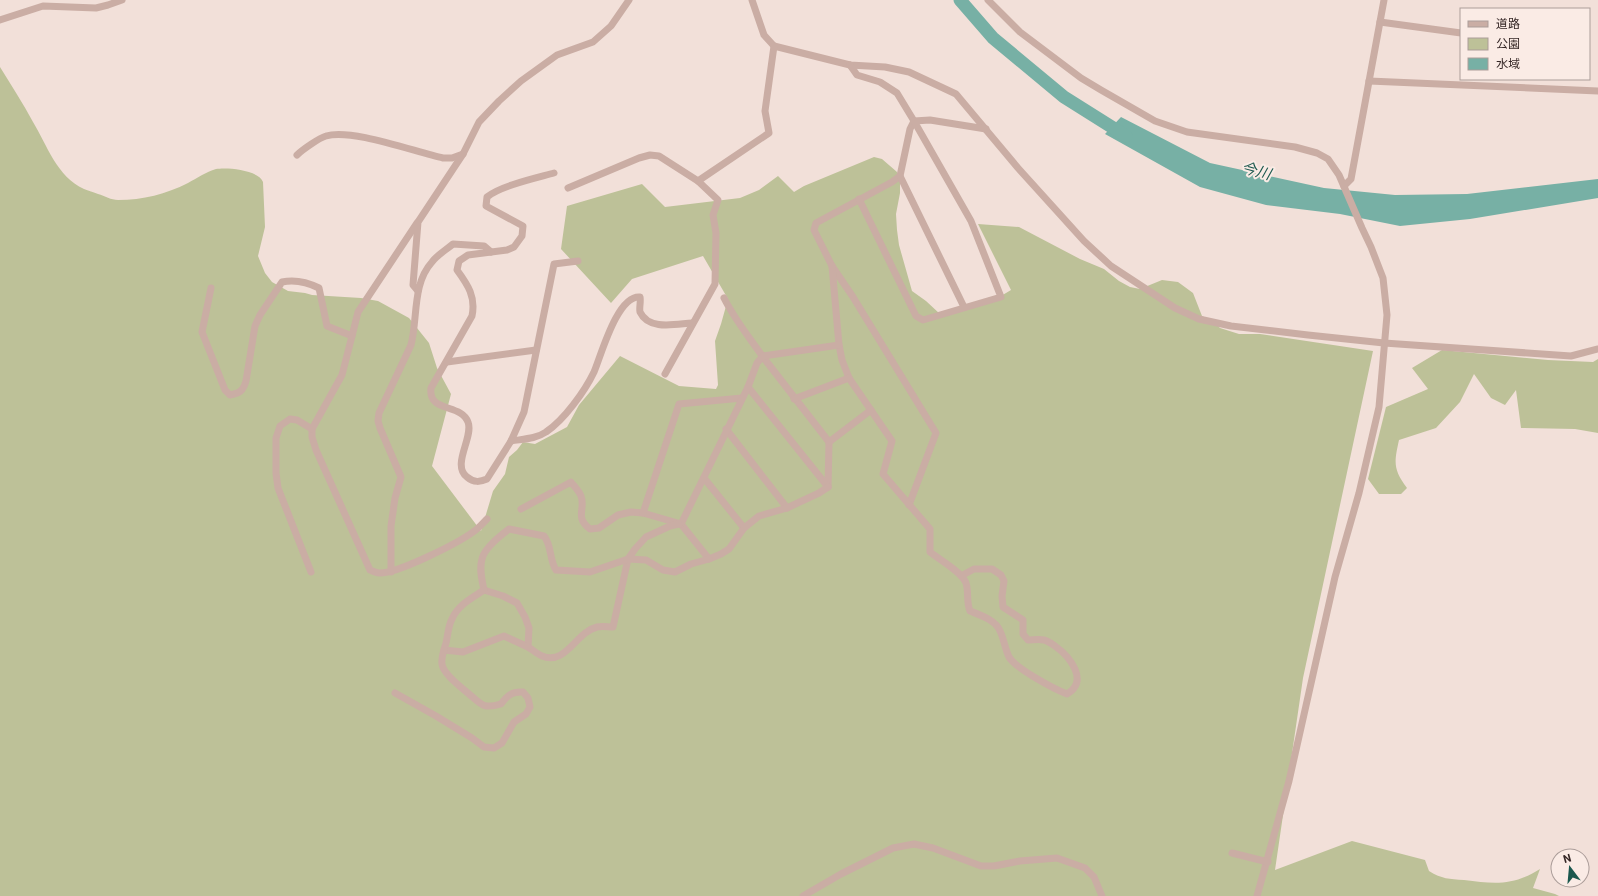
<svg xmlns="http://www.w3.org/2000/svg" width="1598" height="896" viewBox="0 0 1598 896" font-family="Roboto,'Noto Sans JP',sans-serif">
<rect width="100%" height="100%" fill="#f2e0d9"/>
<g fill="#bdc198">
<path d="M0,67C11,85 23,103 33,122C47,145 57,177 84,189C88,191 94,192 98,194C105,196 111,200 118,200C143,200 166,194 188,183C197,178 206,172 216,169C227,167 259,170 263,182L265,227L258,256L265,273L272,282L288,291L305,293L312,295L361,298L378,301L409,318L429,343L437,368L451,394L432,466L481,531L493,491L505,474L509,457L517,450L523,442L535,444L567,427L579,405L620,356L679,386L716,389L718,385L715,341L721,324L728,299L703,256L632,279L611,303L561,249L567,206L642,184L665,207L740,198L759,190L778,176L794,192L804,186L874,157L882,159L897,172L900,182V193L896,214L897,230L899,245L912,291L926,301L940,314L996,299L1011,290L978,224L1019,227L1080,259L1104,269L1119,281L1130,287L1140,289L1162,280L1178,282L1193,293L1202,316L1214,322L1220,328L1239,334H1260L1373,351L1303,678L1275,870L1352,841L1425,860L1429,871C1442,879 1449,879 1464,880C1495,884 1513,886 1540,869L1533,888L1555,894L1559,896H0Z"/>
<path d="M1442,350L1548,360L1593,362L1598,359V433L1575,429L1521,428L1516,390L1505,405L1491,398L1474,374L1460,402L1436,428L1399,440C1394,463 1393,469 1407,488L1401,494H1379L1368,479L1386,407L1428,389L1412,368Z"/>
</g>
<path fill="#77b0a5" d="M1121,117L1210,163L1324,188L1395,195L1467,194L1598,179V198L1470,219L1400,226L1340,214L1266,205L1200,187L1105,134Z"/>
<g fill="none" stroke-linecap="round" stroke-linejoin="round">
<path stroke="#77b0a5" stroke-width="13" d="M960,0L993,38L1064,97L1126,136"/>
<g stroke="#caada4" stroke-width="7">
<path d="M752,0L764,35L774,46L850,65L885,67L909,72L956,94L1018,168L1084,241L1111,266L1175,308L1199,319L1231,326L1308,335L1384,343L1571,356L1598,349"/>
<path d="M988,0L1020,32L1081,78L1101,90L1155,121L1187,132L1295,147L1317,153L1328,159L1339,175L1362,228L1371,247L1383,278L1387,315L1379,407L1359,493L1335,577L1289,781L1257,896"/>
<path d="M0,20L43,6L96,8L108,5L122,0"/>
<path d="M1380,22L1461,33"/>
<path d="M850,65L857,75L880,82L897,93L914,121L910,129L900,176L892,182L816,223L814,230L832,266L853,297L936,433L909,505"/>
<path d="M1369,81L1598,91"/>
<path d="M297,155C302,150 319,138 326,136C351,128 415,152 443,158H452L463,154"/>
<path d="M554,173C536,178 500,186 487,197L486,206L523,226L522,236L514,247L507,250L468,255L459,261L457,270C468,285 476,297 472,316L431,388C428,413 461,403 468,422C474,437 451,465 467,477C474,483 480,482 487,479L511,441L524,412L554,264L578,261"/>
<path d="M900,176L964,307"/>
<path d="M698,181L769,133L765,111L774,46"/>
<path d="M1344,186L1351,179L1384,0"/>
<path d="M568,188L639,158L650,155L659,156L698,181L718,200L713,215L716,233L715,284L665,374"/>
<path d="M859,199L916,316L923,320L1001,297L971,221L914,121L930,120L986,129"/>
<path d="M832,266L839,345L842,360L849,378L892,441L883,474L930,529V552C940,560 962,572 966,583C969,592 966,602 970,611C980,615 996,620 1000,631C1004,639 1005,649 1009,657C1015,668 1054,689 1067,694C1090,681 1069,656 1055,646C1052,644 1048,641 1044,640C1039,639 1033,640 1028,640L1023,634V620L1003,607L1002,596L1004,581L1001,575L992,569H974L961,576"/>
<path d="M211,288L202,332L225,390L230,395C240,393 243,391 246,381L255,326L260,315L282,282C296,279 307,282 319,288L327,326L352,336L342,375L312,429V437L316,450L370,570C373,571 376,573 379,573C397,574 458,543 473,532C478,529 483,523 487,519"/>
<path d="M418,291L413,285L418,222L463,154L479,122L499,101L521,81L557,55L593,42L611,26L629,0"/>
<path d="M724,298C735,320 749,337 763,357C785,385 807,414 829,442L828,487"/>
<path d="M352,336L358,312L417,223"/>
<path d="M447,362L536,350"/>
<path d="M748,387L828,487"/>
<path d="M794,399L849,378"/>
<path d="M726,429L787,508"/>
<path d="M511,441C523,439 536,439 546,432C564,420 585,391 594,372C601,356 617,295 640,297C641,302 639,308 640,312C649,331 676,324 692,323"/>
<path d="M829,442L871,410"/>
<path d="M704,478L744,528"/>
<path d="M521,509L571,482C574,486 579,491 581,496C586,509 574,517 590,529L599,528L618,515L631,512L643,513L681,524L709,559L721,554L729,549L744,528L759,516L787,508L819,493L828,487"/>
<path d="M643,513L679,404L742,398"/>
<path d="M681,524L748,387L757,363L763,356L839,345"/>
<path d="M311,572L278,488L276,473V438L280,426L290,419L297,420L312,429"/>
<path d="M391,572V526L395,498L401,477L380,428L378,421L379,413L411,345C418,318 412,284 432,262C437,255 446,250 453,244L484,246L491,252"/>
<path d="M484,590L503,596L517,603L525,617L529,628L528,647C533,650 537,654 542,656C566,666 576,632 597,627C602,626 608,627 613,627L628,559L635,549L646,537L670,526L679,524"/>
<path d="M484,590C482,580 479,569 482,559C484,549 501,535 509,529L544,536C552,546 549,559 556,570L590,572L628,559L646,560L663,570L675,572L691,564L709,559"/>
<path d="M444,650L463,652L504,636L528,647"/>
<path d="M395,693L436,716L472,738L484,747L494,748L502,743L514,722L526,714L530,707L528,698L523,692C512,691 507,696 501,704C483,709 482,705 469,694C461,687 443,674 442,664C441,658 444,649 446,643C448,635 448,626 452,619C458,605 472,598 484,590"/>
<path d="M1232,853L1268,862"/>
<path d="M803,896L841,874L893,848L914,844L933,848L981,866H994L1020,861L1057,858L1085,868L1094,877L1102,896"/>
</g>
</g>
<g text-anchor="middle" stroke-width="4" stroke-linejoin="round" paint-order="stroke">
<g font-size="15" font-style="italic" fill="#1b584e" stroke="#faebe5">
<text transform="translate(1256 171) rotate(15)" y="5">今川</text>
</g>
</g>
<rect x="1460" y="8" width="130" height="72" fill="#faebe5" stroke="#ab9d99"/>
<rect x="1468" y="21" width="20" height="6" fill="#caada4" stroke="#ab9d99"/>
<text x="1496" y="28" font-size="12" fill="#352726">道路</text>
<rect x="1468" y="38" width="20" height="12" fill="#bdc198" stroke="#ab9d99"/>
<text x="1496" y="48" font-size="12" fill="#352726">公園</text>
<rect x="1468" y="58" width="20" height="12" fill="#77b0a5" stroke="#ab9d99"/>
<text x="1496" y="68" font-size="12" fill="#352726">水域</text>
<g transform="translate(1570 868) rotate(344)"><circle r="19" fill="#faebe5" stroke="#ab9d99"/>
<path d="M0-3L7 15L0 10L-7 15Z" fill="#1b584e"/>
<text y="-6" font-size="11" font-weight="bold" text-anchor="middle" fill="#352726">N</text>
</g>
</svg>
